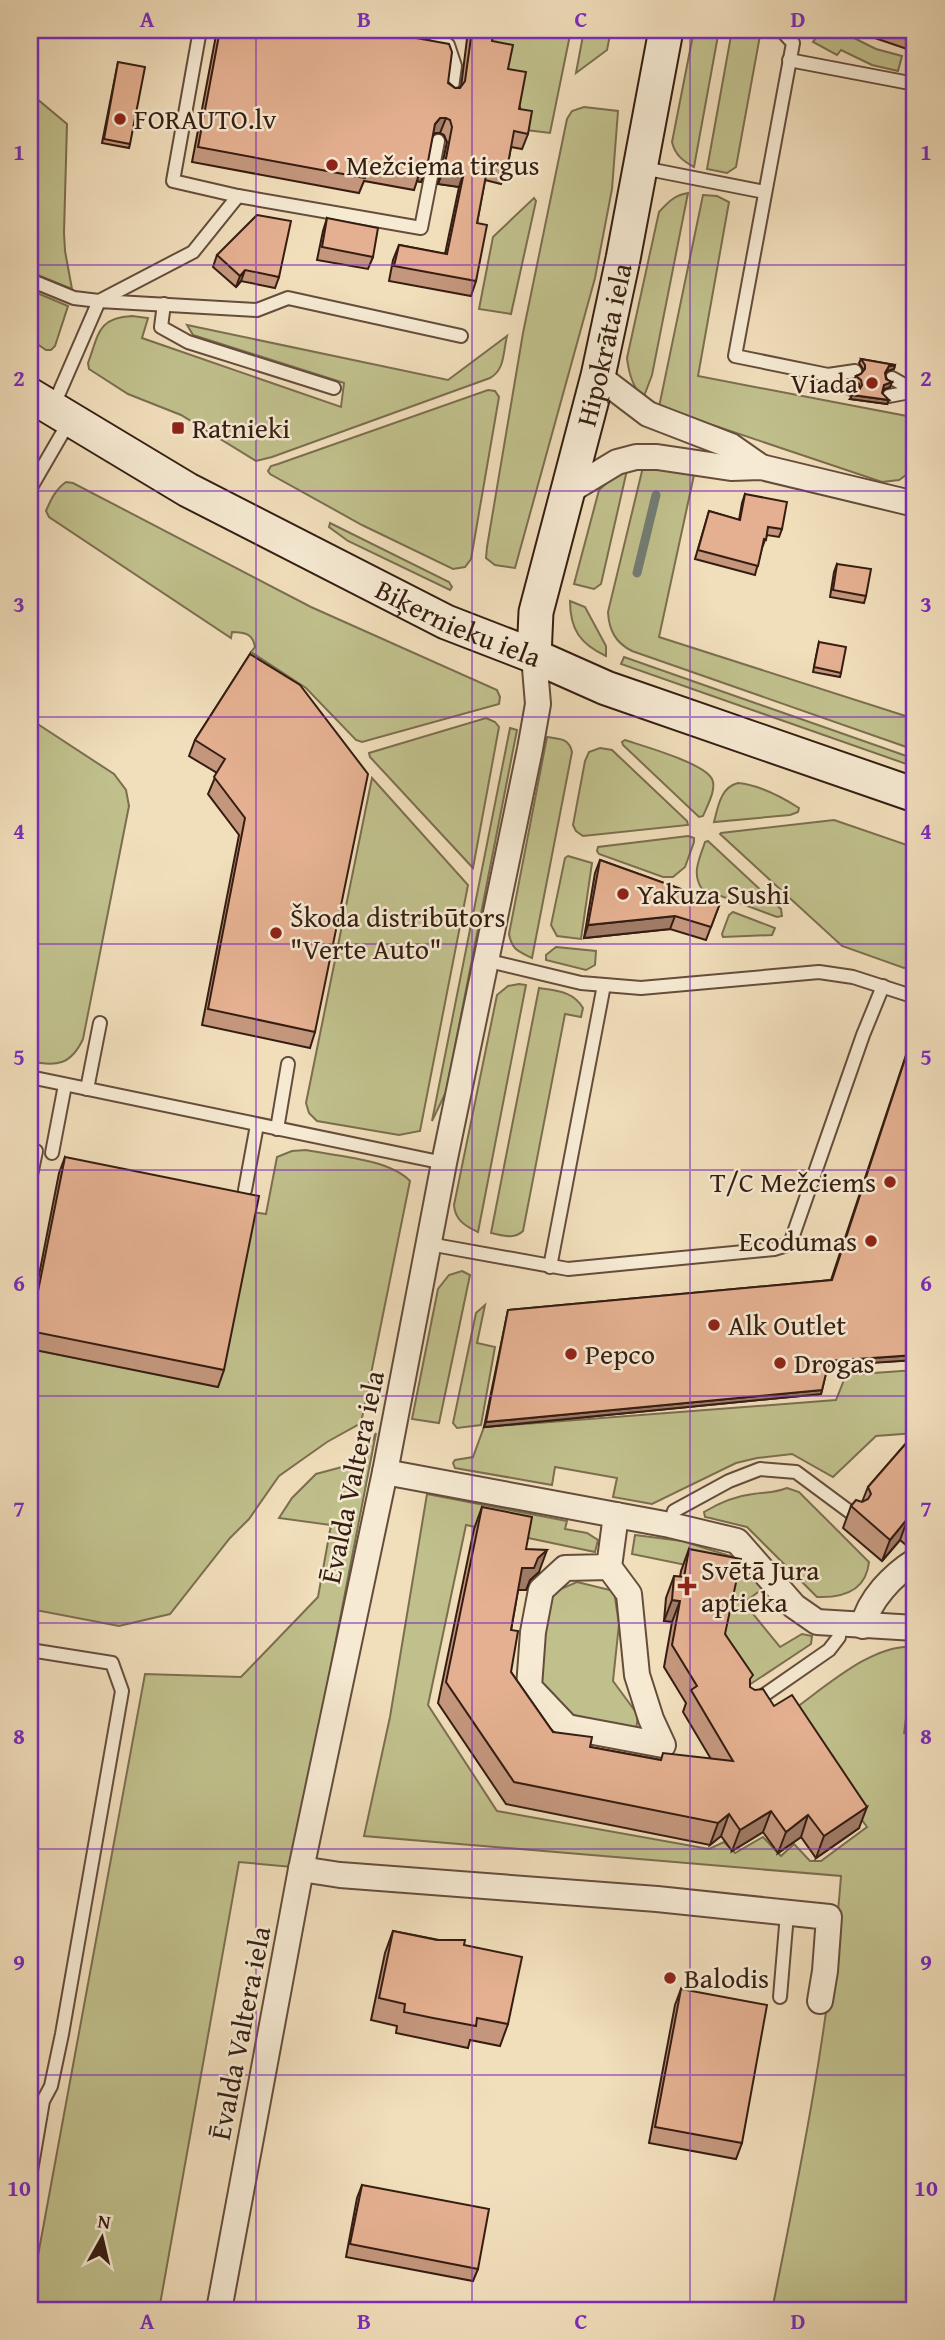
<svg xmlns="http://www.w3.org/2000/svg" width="945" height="2340" viewBox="0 0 945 2340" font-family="'Gentium Book Plus',serif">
<rect width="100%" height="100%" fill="#f1debb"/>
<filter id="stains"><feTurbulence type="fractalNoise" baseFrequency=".00286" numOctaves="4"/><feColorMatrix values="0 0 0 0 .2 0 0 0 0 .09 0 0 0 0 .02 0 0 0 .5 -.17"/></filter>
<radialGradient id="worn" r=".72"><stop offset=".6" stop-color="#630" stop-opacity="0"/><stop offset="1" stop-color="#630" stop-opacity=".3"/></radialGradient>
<g fill="#c0c08c" stroke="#7b6e4f" stroke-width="2">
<path d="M452,30H571L550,133L526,130L467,39Z"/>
<path d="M584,30H611L607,50L576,73Z"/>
<path d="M694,30H719L694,167C683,161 675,155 672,142Z"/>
<path d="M732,30H761L736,167L727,173L707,169Z"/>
<path d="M822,30H838L876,49L902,56L898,71L872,65L841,50L837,55L813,42Z"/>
<path d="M30,93L67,124L64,233L65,251L72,289L30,272Z"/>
<path d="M584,107L618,111L612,189L595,278L515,568L495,565L486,558L487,547L523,333L567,119L572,111Z"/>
<path d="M688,193L652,375L643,399C633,386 629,375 627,358L659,212C668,202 675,195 688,193Z"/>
<path d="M703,195L717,196L729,202L698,376L912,417L915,421L913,470L899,480L882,482L659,407Z"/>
<path d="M534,198L536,201L511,314L479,309L493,237Z"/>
<path d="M30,290L68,306L55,346L51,350H46L30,339Z"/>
<path d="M132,316L148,318L142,338L341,407L344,383L193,335L187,325L448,380L507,336C503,352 505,370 490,378L272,457L256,461L181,415L128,394L89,369L88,363C99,334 97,318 132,316Z"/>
<path d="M488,390L495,391L499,397L471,559L465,567L453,569L362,525L270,474L268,471L271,466L278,464Z"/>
<path d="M643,467L694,475L659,637L915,719V750L632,651C616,643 609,631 608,612Z"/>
<path d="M627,470L601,584L594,589L574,584L599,490L620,471Z"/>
<path d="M66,482L73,483L311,607L497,690L500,697L499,704L362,742L356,740L306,688L251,652L255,647C253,634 245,632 232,632L231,638L49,517L46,511C51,499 56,489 66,482Z"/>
<path d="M330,523L449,582L452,587L450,590L348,541L329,527Z"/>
<path d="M570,601L585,607L606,646V656C580,644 570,629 570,601Z"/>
<path d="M624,657L915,759V767L621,664Z"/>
<path d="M486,718L495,722L499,727L473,868L370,757L369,753Z"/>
<path d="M30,719L114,774L126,790L129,806L83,1039C71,1065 56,1067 30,1061Z"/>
<path d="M510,728L517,730L446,1092L432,1121Z"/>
<path d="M547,737C560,739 569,738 572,752L532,958C518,951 512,950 509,934Z"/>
<path d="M625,740C643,746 704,763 712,779C717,789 707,806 703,816L699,817L623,745L622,742Z"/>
<path d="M600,748L612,750L687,821L688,825L583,836L576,831L573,825L585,761L589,752Z"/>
<path d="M372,778L468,885L420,1131L399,1135L317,1121L309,1113L306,1103Z"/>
<path d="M738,783C758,785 782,797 799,808L798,812L790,815L714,822C718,806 721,787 738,783Z"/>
<path d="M834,820L910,846L906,858L915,861L914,965L904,968L842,946L720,834L721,833Z"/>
<path d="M688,836L694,838V842L685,867L673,877H663L599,854L597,851L598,847Z"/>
<path d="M708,841L781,909L782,916L777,917L702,889C691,873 700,858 705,842Z"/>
<path d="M568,856L592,863L581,939L557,936L551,925L565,858Z"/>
<path d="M733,912L775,928L772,935L723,937L722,934L729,915Z"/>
<path d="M556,947L596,951L595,965L586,970L546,960V955Z"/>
<path d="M519,984L526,985L478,1232C465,1226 455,1220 454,1205L497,995L508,986Z"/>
<path d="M539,988C557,991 573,991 583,1008L581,1017L565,1014L523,1231C514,1240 502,1235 491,1233Z"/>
<path d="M306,1150C336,1156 389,1159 410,1181L361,1423L327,1442L279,1476L249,1519L230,1538L170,1614L119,1626L30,1609V1349L218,1386L253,1212L266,1214L277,1157L292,1151Z"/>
<path d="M462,1271L470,1275L439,1423L412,1419L438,1289L449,1275Z"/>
<path d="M485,1305L477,1343L495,1347L481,1425L457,1428L453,1423L476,1313Z"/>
<path d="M915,1370V1433L876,1436L833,1477L792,1454L757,1458L736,1463L652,1504L613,1497L617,1478L555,1467L552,1485L455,1468L453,1463L455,1460L473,1457L484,1427L836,1400L846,1375Z"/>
<path d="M376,1433L292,1867L239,1862L159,2310H30V2299L145,1674L241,1677L318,1597L331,1525L279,1518L292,1498L316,1474L361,1462Z"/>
<path d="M787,1488L799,1492L869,1562C866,1591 843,1598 817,1597L747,1527L710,1518L705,1517L704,1512C719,1503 735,1496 753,1494C766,1492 775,1493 787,1488Z"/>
<path d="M427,1494L567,1521L565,1529L587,1533L598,1540L595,1552L466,1525L428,1705L497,1811L709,1849L724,1842L735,1853L763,1837L781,1856L794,1844L810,1861H821L867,1827L786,1715C821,1691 872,1642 915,1647L904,1734L915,1682V2310H772C801,2167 830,2022 841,1876L364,1836L390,1717Z"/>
<path d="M635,1535L682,1541L740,1559L762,1589L744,1603L780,1647L802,1634L812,1636L811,1644L743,1689L720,1657L735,1575L632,1554Z"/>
<path d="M577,1582L614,1591L619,1624L613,1681L638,1715L636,1731L570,1714L537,1684L549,1594Z"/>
</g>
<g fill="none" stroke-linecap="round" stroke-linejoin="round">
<path stroke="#737c74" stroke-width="9" d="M637,573L656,495"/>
<g stroke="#654d3c" stroke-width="16">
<g id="lane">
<path d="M200,30L173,181L238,196"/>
<path d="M428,30L448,45L455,66L451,95"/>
<path d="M781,30L793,43L735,356L828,375L855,371"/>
<path d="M789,60L915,84"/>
<path d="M643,168L765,192"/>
<path d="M30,280L74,298L99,301L193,252L238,196L421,228L438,141"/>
<path d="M164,304L161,327L188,342L334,388"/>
<path d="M828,375L852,389"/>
<path d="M892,378L915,391"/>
<path d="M889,396L915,391"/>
<path d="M52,409L99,301L257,310L288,298L461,336"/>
<path d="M30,489L70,420"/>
<path d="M485,960L581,983L641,988L819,972L853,977L915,997"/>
<path d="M30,1077L444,1163"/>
<path d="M87,1089L100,1023"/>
<path d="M277,1129L288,1064"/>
<path d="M52,1153L65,1085"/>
<path d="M30,1180L36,1151"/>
<path d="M245,1190L257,1125"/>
<path d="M429,1244L568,1269L774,1249L790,1244L863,1035L883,986"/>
<path d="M550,1267L604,985"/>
<path d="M670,1525L674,1511L729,1481L760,1469L796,1472L854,1515"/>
<path d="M30,1650L112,1663L122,1691L62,2034L51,2086L43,2101L30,2177"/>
<path d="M754,1702L829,1650L839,1637L840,1624"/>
<path d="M780,1997L787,1914"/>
</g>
</g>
<g stroke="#654d3c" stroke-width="28">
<g id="street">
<path d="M598,376L648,414L731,446L761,467"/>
<path d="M569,491L617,462L636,457H657L731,468L761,467L915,504"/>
<path d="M385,1472L670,1525L737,1541L794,1606L817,1622L915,1628"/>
<path d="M609,1567L565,1568L541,1590L533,1632L529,1687L567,1727L663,1745L651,1719L637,1675L629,1594L609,1567L616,1515"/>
<path d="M863,1626C869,1599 893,1575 915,1561"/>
<path d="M301,1869L340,1875L657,1899L829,1917L825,1971L820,2001"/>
<path d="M219,2310L301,1869L385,1472L444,1163L530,749L538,704L534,656"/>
</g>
</g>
<g stroke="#361d12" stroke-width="37">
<g id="secondary">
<path id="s1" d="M30,395L188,490L446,622L534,656L606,688L915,795"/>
<path id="s2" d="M534,656L536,612L598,376L623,259L666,30"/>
</g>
</g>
<use href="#lane" stroke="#f6ead3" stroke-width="12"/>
<use href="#street" stroke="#f6ead3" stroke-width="24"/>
<use href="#secondary" stroke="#f6ead3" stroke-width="33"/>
</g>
<g fill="#c4977d" stroke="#361d12" stroke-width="2">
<path d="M217,30H394V34L455,88L461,87L467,39L471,30H483L492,41L508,69L528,134L522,149L511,147L507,169L501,184L485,180L477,223L476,281L471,296L389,281L393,260L399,245L445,254L459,187L438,184L447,142L444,135L440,133H435L433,135L421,182L417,181L414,190L364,181L359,193L192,162Z"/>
<path d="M856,30H915V50H910L866,35Z"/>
<path d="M118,62L130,144L129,148L102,143Z"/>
<path d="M327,218L373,257L368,269L317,260L323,231Z"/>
<path d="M217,255L279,277L275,288L241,281L236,287L213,267Z"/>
<path d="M861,359L895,365L894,369L887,371L885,374L890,387L883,390L882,393L887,404L850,399L858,392L860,389L859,384L854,380L856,376L861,374L863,371V369L859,363Z"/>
<path d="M745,494L782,529L779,537L767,535L762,548L755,575L695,559L709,511L739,520L742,503Z"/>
<path d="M837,564L866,596L864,603L830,597L834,572Z"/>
<path d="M819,642L841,673L840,677L813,672Z"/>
<path d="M250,654L315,1032L310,1048L202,1025L239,835L208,794L217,773L189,756L195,740Z"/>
<path d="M600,860L720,903L706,940L670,929L584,938L595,873Z"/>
<path d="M915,1028V1360L828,1365L821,1394L484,1427L508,1310L831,1280Z"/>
<path d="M65,1157L224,1370L218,1387L30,1349V1321L59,1173Z"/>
<path d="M915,1433V1534L906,1545L900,1540L882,1561L843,1528L851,1506L862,1502L868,1487Z"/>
<path d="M482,1507L526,1549L539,1572L530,1580L526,1590H518L511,1630V1672L553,1732L590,1747L660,1760L711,1759L683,1712L686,1703L664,1667L672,1622L664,1621L666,1598L674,1576L680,1577L681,1571L689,1549L725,1634L750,1683V1687L859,1828L816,1858L801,1837L778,1853L763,1832L732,1851L721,1836L710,1845L506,1804L438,1703L474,1529Z"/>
<path d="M393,1931L464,1945L508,2024L500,2046L470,2040L468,2048L425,2039L396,2033L397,2026L371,2020L385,1953Z"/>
<path d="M681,1989L742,2143L736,2159L649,2143L675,2005Z"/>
<path d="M362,2185L478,2269L473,2281L346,2257L357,2198Z"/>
</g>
<g fill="#a07b66" stroke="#361d12" stroke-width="2">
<path d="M915,36V50H910Z"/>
<path d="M440,118H446L440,133H435L430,139L435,124Z"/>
<path d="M421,166L427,167L421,182L417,181Z"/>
<path d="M444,169L464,172L459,187L438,184Z"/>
<path d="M245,270L241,281L236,287L240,276Z"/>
<path d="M895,365L894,369L887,371L883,377L889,366Z"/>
<path d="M892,382L890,387L883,390L884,385Z"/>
<path d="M852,395L889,400L887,404L850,399Z"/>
<path d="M675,916L670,929L584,938L588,925Z"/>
<path d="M915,1355V1360L827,1366L829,1361Z"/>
<path d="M822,1390L821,1394L484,1427L486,1422Z"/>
<path d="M908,1518L900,1540L882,1561L890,1540Z"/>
<path d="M915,1522V1534L906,1545L914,1523Z"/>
<path d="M547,1550L539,1572L530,1580L526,1590H514L522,1568L538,1558Z"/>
<path d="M672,1600L680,1601L672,1622L664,1621Z"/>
<path d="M867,1807L859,1828L816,1858L824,1836Z"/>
<path d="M771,1811L763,1832L732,1851L740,1830Z"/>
<path d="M729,1814L721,1836L710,1845L718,1823Z"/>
<path d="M808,1815L801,1837L778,1853L786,1832Z"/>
</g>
<g fill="#e4b091" stroke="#361d12" stroke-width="2">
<path d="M220,30H394V34L449,44L452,52L448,83L455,88H460L465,81L472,30H483L493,35L492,41L513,45L508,69L526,72L519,109L532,111L528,134L514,131L507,169L488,165L477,223L487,225L476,281L394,266L399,245L447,254L464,172L444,169L452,127L450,120L446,118H440L435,124L427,167L421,166L419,175L367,166L365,178L198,147Z"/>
<path d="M904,30H915V34Z"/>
<path d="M118,62L145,67L130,144L104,139Z"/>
<path d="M257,215L291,221L279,277L245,270L240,276L217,255Z"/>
<path d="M327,218L378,228L373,257L322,247Z"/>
<path d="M861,359L895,365L889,366L885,373L886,379L892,382L884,385L882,393L889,400L852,395L858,392L862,385L861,380L856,376L861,374L865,369V365Z"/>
<path d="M745,494L787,502L782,529L768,527L766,540L764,539L758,566L698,550L709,511L740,520Z"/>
<path d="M837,564L871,569L866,596L833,590Z"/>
<path d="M819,642L846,647L841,673L814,667Z"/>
<path d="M250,654L300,685L368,774L315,1032L208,1009L245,818L214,777L225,759L195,740Z"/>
<path d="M600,860L720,903L711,927L675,916L588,925Z"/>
<path d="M915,1029V1355L829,1361L822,1390L486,1422L508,1310L832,1280Z"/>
<path d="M65,1157L259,1196L224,1370L30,1331Z"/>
<path d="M915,1433V1522L914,1523L908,1518L890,1540L851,1506L856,1500L862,1502L868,1499L871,1494L868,1487Z"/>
<path d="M482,1507L532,1517L526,1549L547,1550L538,1558L534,1568H522L511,1630L518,1631L511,1672L553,1732L592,1737L590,1747L661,1760L663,1753L733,1761L691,1690L697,1686L672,1645L680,1601L672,1600L674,1576L684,1577L689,1549L741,1559L725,1634L753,1675L750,1679V1687L755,1690L763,1689L774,1706L792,1695L867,1807L824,1836L808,1815L786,1832L771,1811L740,1830L729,1814L718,1823L514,1782L446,1682Z"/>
<path d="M393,1931L437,1940H465L464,1945L522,1957L508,2024L477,2018L476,2026L433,2018L404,2012L405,2004L379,1998Z"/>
<path d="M681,1989L767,2005L742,2143L655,2127Z"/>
<path d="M362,2185L489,2209L478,2269L350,2244Z"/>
</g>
<path fill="none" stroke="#7b2cbf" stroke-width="2" stroke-opacity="0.55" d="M256,30V2310M472,30V2310M690,30V2310M30,265H915M30,491H915M30,717H915M30,944H915M30,1170H915M30,1396H915M30,1623H915M30,1849H915M30,2075H915"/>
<g fill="#8f2418" stroke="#f6ead3" stroke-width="2.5">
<circle cx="120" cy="119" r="7"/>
<circle cx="332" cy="165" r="7"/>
<circle cx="872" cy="383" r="7"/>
<rect x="171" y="421" width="14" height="14" rx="3.5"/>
<circle cx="623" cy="894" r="7"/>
<circle cx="276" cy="933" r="7"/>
<circle cx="890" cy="1182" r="7"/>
<circle cx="871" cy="1241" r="7"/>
<circle cx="714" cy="1325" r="7"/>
<circle cx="571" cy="1354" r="7"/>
<circle cx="780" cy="1363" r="7"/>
<path d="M683.5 1575.5h7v7h7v7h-7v7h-7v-7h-7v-7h7z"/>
<circle cx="670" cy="1978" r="7"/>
</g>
<g text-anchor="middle" stroke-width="5" stroke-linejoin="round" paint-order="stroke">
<g font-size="28" fill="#361d12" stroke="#f6ead3" text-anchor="start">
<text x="134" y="129">FORAUTO.lv</text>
<text x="346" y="175">Mežciema tirgus</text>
<text x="858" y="393" text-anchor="end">Viada</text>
<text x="192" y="438">Ratnieki</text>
<text x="637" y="904">Yakuza Sushi</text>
<text x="290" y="927">Škoda distribūtors<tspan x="290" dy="32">"Verte Auto"</tspan></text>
<text x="876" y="1192" text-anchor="end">T/C Mežciems</text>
<text x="857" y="1251" text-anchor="end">Ecodumas</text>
<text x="728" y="1335">Alk Outlet</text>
<text x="585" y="1364">Pepco</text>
<text x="794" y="1373">Drogas</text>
<text x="701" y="1580">Svētā Jura<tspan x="701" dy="32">aptieka</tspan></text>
<text x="684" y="1988">Balodis</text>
</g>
<g font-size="28" fill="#361d12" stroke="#f6ead3">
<text dy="10" stroke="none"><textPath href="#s2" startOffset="320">Hipokrāta iela</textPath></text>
<text dy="10" stroke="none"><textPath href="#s1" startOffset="486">Biķernieku iela</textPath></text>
<text transform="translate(352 1477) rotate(-78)" y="10">Ēvalda Valtera iela</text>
<text transform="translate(240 2033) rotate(-79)" y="10">Ēvalda Valtera iela</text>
</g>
</g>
<rect width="945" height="2340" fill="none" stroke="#f1debb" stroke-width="77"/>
<g transform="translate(102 2238) rotate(8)" stroke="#f6ead3" stroke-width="5" paint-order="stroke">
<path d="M0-5L12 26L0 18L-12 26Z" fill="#361d12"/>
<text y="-10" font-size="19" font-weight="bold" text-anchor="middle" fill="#361d12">N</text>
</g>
<rect x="38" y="38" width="868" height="2264" fill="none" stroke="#7b2cbf" stroke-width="2.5"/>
<g font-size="23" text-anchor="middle" font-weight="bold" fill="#7b2cbf">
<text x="147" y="27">A</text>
<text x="364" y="27">B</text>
<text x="581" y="27">C</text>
<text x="798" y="27">D</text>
<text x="19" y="160">1</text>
<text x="926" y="160">1</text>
<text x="19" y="386">2</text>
<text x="926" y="386">2</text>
<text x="19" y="612">3</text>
<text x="926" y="612">3</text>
<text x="19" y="839">4</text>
<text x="926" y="839">4</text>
<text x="19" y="1065">5</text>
<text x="926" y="1065">5</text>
<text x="19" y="1291">6</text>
<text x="926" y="1291">6</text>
<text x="19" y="1517">7</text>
<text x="926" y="1517">7</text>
<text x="19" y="1744">8</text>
<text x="926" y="1744">8</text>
<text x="19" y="1970">9</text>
<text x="926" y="1970">9</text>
<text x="19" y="2196">10</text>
<text x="926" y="2196">10</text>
<text x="147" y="2329">A</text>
<text x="364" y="2329">B</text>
<text x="581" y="2329">C</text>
<text x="798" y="2329">D</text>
</g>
<rect width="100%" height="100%" filter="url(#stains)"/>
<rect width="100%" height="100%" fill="url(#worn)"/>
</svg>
